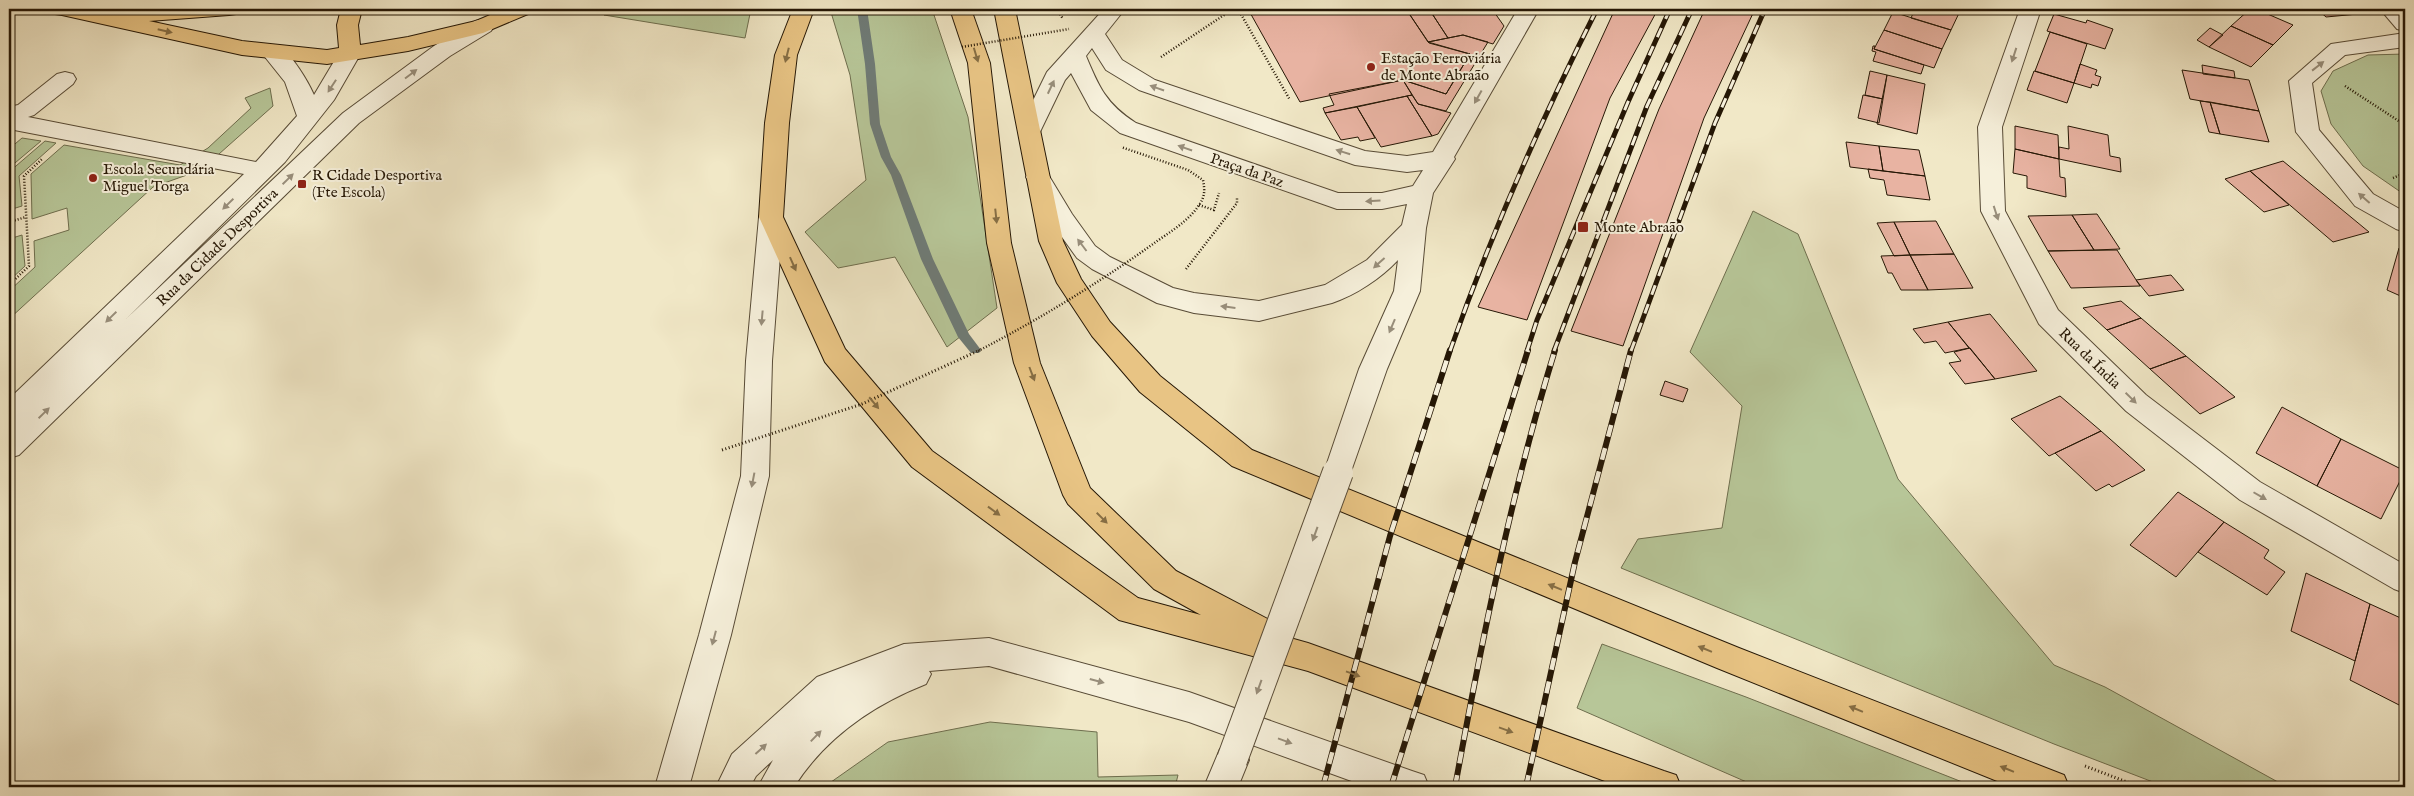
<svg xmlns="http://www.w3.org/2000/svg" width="2414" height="796" viewBox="0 0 2414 796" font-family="'IM FELL English',serif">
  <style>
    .green { fill: #b7c698; stroke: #6e6e4e }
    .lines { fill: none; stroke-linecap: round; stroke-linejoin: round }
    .stream { fill: #6f7b76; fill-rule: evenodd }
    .building { fill: #e8b3a2; stroke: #251705 }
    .minor-casing { stroke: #584b36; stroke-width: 2 }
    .major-casing { stroke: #251705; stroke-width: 2 }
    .path-far1 { stroke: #251705; stroke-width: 2.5; stroke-dasharray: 1 2; stroke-linecap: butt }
    .path { stroke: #251705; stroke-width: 3; stroke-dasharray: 1 2.5; stroke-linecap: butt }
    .minor { fill: #f6f0db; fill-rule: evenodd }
    .major { fill: #e8c484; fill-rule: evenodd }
    .rail-far1-casing { stroke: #251705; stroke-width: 5 }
    .rail-casing { stroke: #251705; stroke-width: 6 }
    .rail-far1 { stroke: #f6f0db; stroke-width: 3; stroke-dasharray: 10; stroke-linecap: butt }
    .rail { stroke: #f6f0db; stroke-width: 4.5; stroke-dasharray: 12; stroke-linecap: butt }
    .minor-bridge-casing { stroke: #584b36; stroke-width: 32; stroke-linecap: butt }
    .path-bridge-far1 { stroke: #251705; stroke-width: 2.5; stroke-dasharray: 1 2; stroke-linecap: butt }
    .path-bridge { stroke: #251705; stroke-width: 3; stroke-dasharray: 1 2.5; stroke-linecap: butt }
    .minor-bridge { stroke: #f6f0db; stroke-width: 30 }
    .oneway { fill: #866e44 }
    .oneway2 { fill: #988e7b }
    .poi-dot { fill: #8f2418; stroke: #f6f0db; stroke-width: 2 }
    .labels { text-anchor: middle; stroke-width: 4; stroke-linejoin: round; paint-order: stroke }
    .poi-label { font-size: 15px; fill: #251705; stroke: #f6f0db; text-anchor: start }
    .street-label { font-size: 15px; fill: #251705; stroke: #f6f0db }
  </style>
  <rect width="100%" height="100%" fill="#f1e8c7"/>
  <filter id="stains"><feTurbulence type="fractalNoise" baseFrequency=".004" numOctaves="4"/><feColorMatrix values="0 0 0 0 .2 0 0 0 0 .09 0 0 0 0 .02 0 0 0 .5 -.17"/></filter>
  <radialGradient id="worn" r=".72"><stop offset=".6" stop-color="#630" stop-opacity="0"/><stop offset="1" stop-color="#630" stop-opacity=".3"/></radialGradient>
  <path class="green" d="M618,9H751L745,38L604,15Z
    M830,9H932L968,117L997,308L947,347L895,257L838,268L805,232L866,180L850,75Z
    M2405,54V195L2363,166L2331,124L2321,91L2333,71L2368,55Z
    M270,88L273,106L201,170L153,187L9,319V291L35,267L34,241L69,230L67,208L32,219L31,174L64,145L180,165L208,148L251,108L245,98Z
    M22,138L41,141L9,168V149Z
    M45,141L56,143L19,176L22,206L9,210V172Z
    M1753,211L1798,234L1898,479L2054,665L2105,687L2287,787H2166L2054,744L1621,568L1638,539L1722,528L1742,406L1690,352Z
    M22,235L25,266L9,281V239Z
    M1602,644L1746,697L1975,787H1758L1577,708Z
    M990,722L1097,732L1098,777L1178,775L1175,787H824L888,742Z"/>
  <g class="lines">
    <path class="stream" d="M857,9H867L875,64L880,124L891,157L901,175L933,259L969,334L981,350L979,353H971L958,337L921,259L891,175L881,157L870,124L865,64Z"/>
  </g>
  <path class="building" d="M1248,9H1406L1429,43L1470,54L1446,94L1403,80L1300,102Z
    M1406,9H1429L1448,38L1428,42Z
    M1429,9H1492L1504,26L1493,44L1463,35L1448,38Z
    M1615,9H1658L1610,98L1527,320L1478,307Z
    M1705,9H1755L1704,118L1623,346L1571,331L1659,109Z
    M1915,9H1954L1960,11L1951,30L1911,18Z
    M2250,9H2256L2293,25L2273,45L2231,26Z
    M2317,9H2352L2358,14L2326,17Z
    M1893,12L1951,30L1942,49L1884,30Z
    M2054,14L2086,23L2087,20L2113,29L2105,49L2047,31Z
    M2231,26L2273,45L2251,67L2209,47Z
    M2210,28L2223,35L2209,47L2197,40Z
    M1884,30L1942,49L1934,68L1874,49Z
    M2050,32L2087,44L2074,83L2035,71Z
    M1463,35L1488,42L1446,111L1418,104L1403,80L1446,94L1470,54L1428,42Z
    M1873,46H1875L1874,49L1924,65L1921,74L1873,61L1876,52L1872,51Z
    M2080,64L2097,70L2095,75L2101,77L2098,86L2092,84L2091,88L2074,83Z
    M2202,65L2234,71L2235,78L2203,74Z
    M2182,70L2249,80L2259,111L2190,99Z
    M1870,71L1887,75L1883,99L1865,95Z
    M2034,71L2074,83L2067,103L2027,90Z
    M1887,75L1925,84L1917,134L1877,124Z
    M1403,80L1412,95L1325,113L1323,108L1334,105L1329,94Z
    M1412,95L1418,104L1451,113L1438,134L1432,136L1407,96Z
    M1863,95L1883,99L1879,123L1858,118Z
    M1407,96L1432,136L1381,147L1357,107Z
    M2200,101L2210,102L2220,134L2209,132Z
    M2210,102L2259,111L2269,142L2220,134Z
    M1357,107L1375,138L1360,141L1358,137L1341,140L1325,113Z
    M2015,126L2058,135L2059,159L2015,149Z
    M2068,126L2108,135L2110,156L2120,158L2121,172L2059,159V147L2069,149Z
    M1846,142L1879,146L1883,171L1850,167Z
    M1879,146L1919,150L1925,176L1883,171Z
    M2015,149L2059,159L2060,177L2065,178L2066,197L2027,188V176L2013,173Z
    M2283,161L2369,232L2333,242L2250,171Z
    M1868,169L1925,176L1930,200L1887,195L1884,180L1870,178Z
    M2250,171L2289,205L2264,212L2225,179Z
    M2097,214L2120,249L2094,250L2072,215Z
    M2072,215L2094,250L2048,251L2028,216Z
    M1936,221L1954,254L1910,255L1894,222Z
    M1894,222L1910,255L1894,256L1877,223Z
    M2399,248L2405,251V298L2387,290Z
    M2117,250L2140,286L2071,288L2048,251Z
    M1954,254L1973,288L1928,290L1910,255Z
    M1910,255L1928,290H1901L1892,273H1888L1881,256Z
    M2171,275L2184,290L2149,296L2136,280Z
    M2121,301L2141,318L2107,330L2083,308Z
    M1990,314L2037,371L1995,379L1948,322Z
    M2141,318L2155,330L2186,356L2150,369L2107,330Z
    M1948,322L1969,348L1945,353L1936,341L1924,343L1913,329Z
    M1970,348L1995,379L1965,384L1949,363L1961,361L1954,352Z
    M2186,356L2235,397L2200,414L2150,369Z
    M1665,381L1688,389L1683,402L1660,395Z
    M2060,396L2101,431L2049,456L2011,419Z
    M2282,407L2341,439L2317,486L2256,453Z
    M2101,431L2145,470L2112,487L2109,484L2096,491L2055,453Z
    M2341,439L2405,471L2381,519L2317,486Z
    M2178,492L2224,522L2176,577L2130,545Z
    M2224,522L2269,550L2264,558L2285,572L2267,595L2198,552Z
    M2306,573L2370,604L2355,661L2291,631Z
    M2370,604L2405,620V708L2350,680Z"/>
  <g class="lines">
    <g class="minor-casing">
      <path id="minor" d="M1104,9H1125L1105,34L1122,60L1155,80L1365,151L1407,156L1433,152L1518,9H1539L1454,157L1455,159L1433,193L1426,228L1420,291L1387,369L1348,480L1338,484L1328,480L1324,472L1359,369L1394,291L1398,260C1381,278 1356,295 1332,303L1259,321L1194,313L1157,303L1092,269L1077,258L1054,226L1026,177L1030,171L1038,169L1046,171L1072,214L1095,246L1110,257L1173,288L1194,293L1259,301L1325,285L1367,260L1402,225L1407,204L1382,209H1337L1120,133L1091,110L1071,73L1065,80L1038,136L1030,139L1022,136L1018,131L1047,72ZM1092,48L1106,70L1139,90L1355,165L1407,172L1423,170L1413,186L1382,193H1338L1136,123C1106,104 1099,87 1086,56Z
        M2020,9H2041L2002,127L2005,211L2058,310L2146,395L2260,482L2405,565V593L2394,589L2240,500L2126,411L2039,324L1981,211L1978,127Z
        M2380,9H2402L2405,12V31L2397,29Z
        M483,19L491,21L494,26L491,31L450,56L359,123L19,455L9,458V430L13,426L9,427V399L244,174L9,129V107L18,105L57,74L65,72L73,74L76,79L73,84L34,115L28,117L256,162L297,116L285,82L261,52L264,47C269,46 275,44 280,47C292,55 308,81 314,95L342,48L350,46L358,48L361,53L334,100L285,162L126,319L343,113L434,46L475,21Z
        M2405,33V47L2345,55L2312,83L2319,130L2373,194L2405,212V232L2396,229L2355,206L2300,137L2296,132L2289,81L2331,44Z
        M771,208L780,211L783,217L772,361L769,476L731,635L689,787H655L699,635L741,476L746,361L759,217L762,211Z
        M989,638L1189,692L1412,771L1424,775L1429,787H1368L1189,722L989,666L929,671L931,674L926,684C873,705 825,738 794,787H758L773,760L756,776L750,787H716L732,754L817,677L904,644Z
        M1232,744L1244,749L1249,760L1238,787H1204L1220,749Z"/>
    </g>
    <g class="major-casing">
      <path id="major" d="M51,9H239L236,14L229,15L149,21L242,41L327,50L339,48L337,25L341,9H362L358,25L360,45L408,37L476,21L504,9H532L528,14L483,33L408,51L327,64L242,55L62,15L55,14Z
        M793,9H814L797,55L789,123L783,217L845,349L932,451L1138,598L1201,615L1154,589L1068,504L1063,495L1014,363L987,243L968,63L950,9H971L990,63L1011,243L1040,363L1090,488L1176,571L1279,625L1283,636L1308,643L1664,771L1676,775L1681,787H1621L1308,671L1119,620L912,467L825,362L759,217L765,123L775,55Z
        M994,9H1015L1063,241L1081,279L1110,322L1160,376L1252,450L1739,648L2064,775L2069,787H2012L1717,668L1232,466L1140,392L1092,336L1057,283L1039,241Z"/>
    </g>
    <path class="path-far1" d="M1057,9L1063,19
      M1238,9L1290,100
      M1161,57L1233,9
      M2345,86L2405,125
      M2405,131L2401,137L2405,148
      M2393,178L2405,173
      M1199,205L1214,210L1219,193
      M9,222L26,217
      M1186,269L1237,203V197
      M9,285L29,266L24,176L43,158"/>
    <path class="path" d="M2085,766L2140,787"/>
    <use href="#minor" class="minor"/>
    <use href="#major" class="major"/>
    <g class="rail-far1-casing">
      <path id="rail-far1" d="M1450,351C1491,234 1541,120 1597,9
        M1527,351L1537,320L1628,102L1670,9
        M1554,351L1647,106L1692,9
        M1631,351L1715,123L1765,9"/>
    </g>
    <g class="rail-casing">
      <path id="rail" d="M1323,787L1390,536L1450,350
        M1391,787L1528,350
        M1455,787C1482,640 1511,493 1555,350
        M1526,787L1575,562L1631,350"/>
    </g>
    <use href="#rail-far1" class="rail-far1"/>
    <use href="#rail" class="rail"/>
    <g class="minor-bridge-casing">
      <path id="minor-bridge" d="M1232,760L1338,472"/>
    </g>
    <path class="path-bridge-far1" d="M962,47L1069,29
      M978,351C1038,320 1097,284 1153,244C1168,233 1188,222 1199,205C1205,197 1205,190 1203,180L1188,170L1121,147"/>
    <path class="path-bridge" d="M722,450L862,404L980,350"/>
    <use href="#minor-bridge" class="minor-bridge"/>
  </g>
  <defs><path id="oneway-solid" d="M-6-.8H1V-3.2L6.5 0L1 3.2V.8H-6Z" transform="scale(1.25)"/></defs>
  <g class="oneway">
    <use href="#oneway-solid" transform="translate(165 31) rotate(13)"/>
    <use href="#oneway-solid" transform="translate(787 55) rotate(104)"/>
    <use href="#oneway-solid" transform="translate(976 55) rotate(73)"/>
    <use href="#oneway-solid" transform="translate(996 216) rotate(84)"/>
    <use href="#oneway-solid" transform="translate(793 264) rotate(66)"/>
    <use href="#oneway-solid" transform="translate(1032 374) rotate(69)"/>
    <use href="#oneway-solid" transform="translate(874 403) rotate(50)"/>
    <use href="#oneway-solid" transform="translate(994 511) rotate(36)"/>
    <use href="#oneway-solid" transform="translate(1102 518) rotate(45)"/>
    <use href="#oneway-solid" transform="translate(1555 587) rotate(-158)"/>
    <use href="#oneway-solid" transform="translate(1705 649) rotate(-158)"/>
    <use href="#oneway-solid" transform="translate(1353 674) rotate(20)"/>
    <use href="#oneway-solid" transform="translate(1856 709) rotate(-158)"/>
    <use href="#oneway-solid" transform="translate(1506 730) rotate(20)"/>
    <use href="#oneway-solid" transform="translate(2007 769) rotate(-158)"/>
  </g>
  <g class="oneway2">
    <use href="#oneway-solid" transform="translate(2014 55) rotate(108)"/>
    <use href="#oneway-solid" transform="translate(2318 66) rotate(-38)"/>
    <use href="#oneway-solid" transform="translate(411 74) rotate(-37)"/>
    <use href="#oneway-solid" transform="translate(332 86) rotate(123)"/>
    <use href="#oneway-solid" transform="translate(1051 87) rotate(-65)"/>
    <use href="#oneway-solid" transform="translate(1157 88) rotate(-161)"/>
    <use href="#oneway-solid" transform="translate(1478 97) rotate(119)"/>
    <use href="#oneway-solid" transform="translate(1185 148) rotate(-161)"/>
    <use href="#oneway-solid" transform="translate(1343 152) rotate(-162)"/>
    <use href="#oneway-solid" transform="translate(288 179) rotate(-44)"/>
    <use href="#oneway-solid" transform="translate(2364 198) rotate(-139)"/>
    <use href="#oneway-solid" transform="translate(1373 201) rotate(176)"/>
    <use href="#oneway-solid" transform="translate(228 204) rotate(136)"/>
    <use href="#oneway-solid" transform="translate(1996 213) rotate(72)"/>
    <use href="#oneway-solid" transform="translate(1082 245) rotate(-127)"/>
    <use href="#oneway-solid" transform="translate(1379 263) rotate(138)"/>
    <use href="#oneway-solid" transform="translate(1228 307) rotate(-173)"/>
    <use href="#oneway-solid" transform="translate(111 317) rotate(136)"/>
    <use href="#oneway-solid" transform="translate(762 318) rotate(95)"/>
    <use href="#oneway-solid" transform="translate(1392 326) rotate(113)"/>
    <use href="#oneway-solid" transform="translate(2131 398) rotate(44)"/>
    <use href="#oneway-solid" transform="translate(44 413) rotate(-44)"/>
    <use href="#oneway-solid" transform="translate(753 480) rotate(101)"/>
    <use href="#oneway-solid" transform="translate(2260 496) rotate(30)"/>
    <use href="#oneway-solid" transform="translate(1315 534) rotate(110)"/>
    <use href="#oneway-solid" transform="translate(714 638) rotate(105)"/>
    <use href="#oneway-solid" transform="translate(1097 681) rotate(15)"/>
    <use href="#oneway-solid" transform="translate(1259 687) rotate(110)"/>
    <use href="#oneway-solid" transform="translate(816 736) rotate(-46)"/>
    <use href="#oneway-solid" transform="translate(1285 741) rotate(20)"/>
    <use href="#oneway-solid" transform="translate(761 749) rotate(-42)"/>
  </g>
  <g class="poi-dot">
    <circle cx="1371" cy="67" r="5"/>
    <circle cx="93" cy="178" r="5"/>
    <rect x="297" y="179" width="10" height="10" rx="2.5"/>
    <rect x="1577" y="221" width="12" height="12" rx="2.5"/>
  </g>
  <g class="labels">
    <g class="poi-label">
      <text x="1381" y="63">Estação Ferroviária<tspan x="1381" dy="17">de Monte Abraão</tspan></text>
      <text x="103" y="174">Escola Secundária<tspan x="103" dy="17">Miguel Torga</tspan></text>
      <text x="312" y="180">R Cidade Desportiva<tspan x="312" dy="17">(Fte Escola)</tspan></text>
      <text x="1594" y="232">Monte Abraão</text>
    </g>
    <g class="street-label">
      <text transform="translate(1247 170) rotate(19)" y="5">Praça da Paz</text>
      <text transform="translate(217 247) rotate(-44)" y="5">Rua da Cidade Desportiva</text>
      <text transform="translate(2090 358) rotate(44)" y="5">Rua da Índia</text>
    </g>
  </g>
  <rect width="2414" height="796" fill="none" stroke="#f1e8c7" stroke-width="30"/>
  <rect x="10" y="10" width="2394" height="776" fill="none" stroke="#251705" stroke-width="2.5"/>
  <rect x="15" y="15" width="2384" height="766" fill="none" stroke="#251705"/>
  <rect width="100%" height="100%" filter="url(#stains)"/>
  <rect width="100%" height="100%" fill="url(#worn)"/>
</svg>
